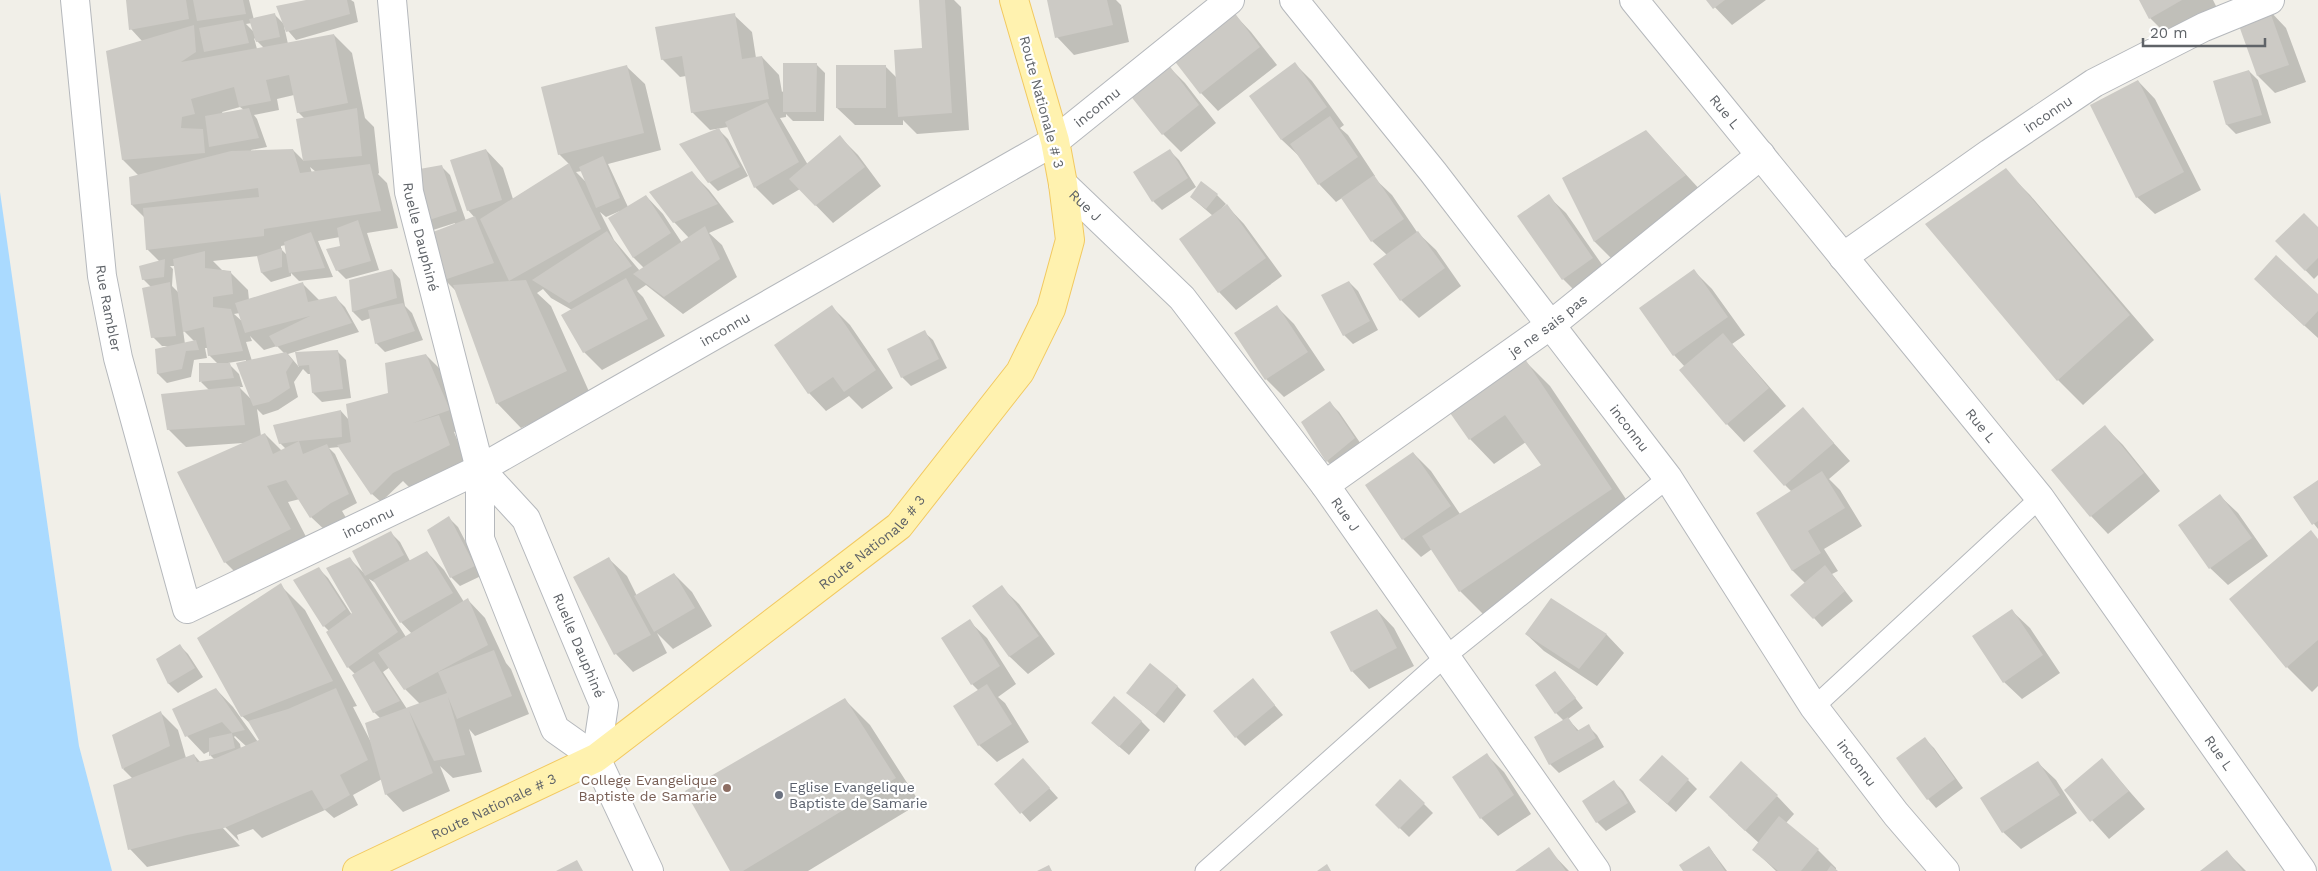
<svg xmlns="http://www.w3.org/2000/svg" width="2318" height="871" viewBox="0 0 2318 871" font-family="'Work Sans',sans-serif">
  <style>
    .water { fill: #aadaff }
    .shadow { fill: #0003; fill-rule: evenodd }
    .building { fill: #cccac5 }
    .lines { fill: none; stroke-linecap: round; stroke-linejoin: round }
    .service-casing { stroke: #b5b8bc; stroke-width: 21 }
    .minor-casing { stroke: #b5b8bc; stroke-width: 30 }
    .tertiary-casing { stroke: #b5b8bc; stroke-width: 30 }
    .primary-casing { stroke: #f2c960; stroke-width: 30 }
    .service { stroke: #fff; stroke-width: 19 }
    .minor { stroke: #fff; stroke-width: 28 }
    .tertiary { stroke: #fff; stroke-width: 28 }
    .primary { stroke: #fff2af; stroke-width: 28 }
    .education-dot { fill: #8d6e63; stroke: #fff; stroke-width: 2 }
    .worship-dot { fill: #6b7280; stroke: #fff; stroke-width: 2 }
    .labels { text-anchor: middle; stroke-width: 4.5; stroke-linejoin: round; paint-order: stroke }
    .street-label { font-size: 14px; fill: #5f6368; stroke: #fff }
    .education-label { font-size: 14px; fill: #785e54; stroke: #fff; text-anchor: end }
    .worship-label { font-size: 14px; fill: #5b616d; stroke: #fff; text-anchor: start }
  </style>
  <rect width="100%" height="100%" fill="#f1efe8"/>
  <path class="water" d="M0,192L79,746L112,871H0Z"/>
  <path class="shadow" d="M128,0H249L254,20L274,14L285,25L312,0H351L354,2L358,22L296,40L284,26L288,44L334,35L352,53L365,118L374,127L379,173L378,174L387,183L398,228L367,233L379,270L346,279L337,270L341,246L340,237L318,241L333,277L299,281L291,273V276L271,282L262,273L258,256L213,261L222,270L230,272L248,290L249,300L302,283L320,301L336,298L345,307L359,332L288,354L299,367L297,353L337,351L346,360L351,398L322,402L313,393L311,374H308L303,369L294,382L298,397L278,410L263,415L257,409L261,436L265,434L282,451L286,449L280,443L341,411L349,420L387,395L426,355L444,373L466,428L454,432L467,463L412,490L403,481L381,502L372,494L340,447L329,448L335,454L357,503L342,511L348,521L329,534L311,517L300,499L288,502L315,554L250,587L225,562L243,443L186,447L168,429L209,390L201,382L219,365L209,355L208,348H205L207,358L194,360L191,377L167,383L158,374L156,350L168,346H162L153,337L151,287L143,279L160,262L147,249L145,218L132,205L131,178L139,176L123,160L142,41L131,29ZM252,23L255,33L246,24ZM254,38L264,48L257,49ZM294,95L298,112L305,119L297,120L304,161L293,150L251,151V150L267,147L257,119L254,115L279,110L277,99ZM240,107L244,110L223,114L222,112ZM310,167L316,172L312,173ZM286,245L288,256L281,249V246ZM174,263L179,293L172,286L173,269L170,266H174ZM240,313L244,323L234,314ZM183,330L194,341L185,344ZM250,336L264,350L277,346L284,353L252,361L246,342L252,341ZM246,360V362L252,400L239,387H243L239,374L228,363Z
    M920,0H954L961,7L969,130L917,134L903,120V125H855L837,108L885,66L897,78L924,49Z
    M1048,0H1116L1121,5L1129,42L1074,55L1057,37Z
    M1708,0H1766L1732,25Z
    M2140,0H2213L2217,8L2167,35L2150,18Z
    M2269,10L2286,28L2306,82L2275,93L2258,76Z
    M1234,14L1251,32L1277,65L1218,111L1201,93L1175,60Z
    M734,15L752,32L756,58L762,57L779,75L782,92L816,64L825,73L824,121H793L786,114V117L780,118L808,165L840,137L858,155L881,186L833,223L800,189L773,205L755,187L728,127L710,130L692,112L686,76L680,77L662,59Z
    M1295,64L1312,81L1344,125L1340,128L1348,135L1375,176L1373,177L1392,195L1417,232L1436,250L1461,286L1419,318L1401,300L1387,255L1372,241L1342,198L1336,202L1319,184L1300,157L1282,140L1251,96Z
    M1168,66L1185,83L1216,123L1181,152L1163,134Z
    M627,67L645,84L661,150L608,164L628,207L646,196L663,214L682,243L689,238L674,222L692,173L709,190L734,222L709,233L722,245L737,277L683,314L646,285L637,291L643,297L665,336L602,370L584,352L563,316L572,310L551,298L543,289L537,293L551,306L591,396L521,428L497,403L456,291L445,280L455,223L433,230L424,221L441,166L450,175L466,221L475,218L468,210L486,150L503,168L513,199L569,164L559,154ZM582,171L587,183L576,172ZM620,211L610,219L634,258L644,268L640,271L614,240L600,212L606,217Z
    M2249,71L2258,80L2271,123L2236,134L2227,125L2215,82Z
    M2138,81L2155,99L2201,190L2155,214L2137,197Z
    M719,130L728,139L748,176L718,191L709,182Z
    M1646,131L1703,193L1612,259L1595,242L1563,178Z
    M1170,151L1179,160L1196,187L1162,210L1153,201Z
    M2005,170L2030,195L2154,340L2083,405L2058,380L1927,224Z
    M1217,195L1226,204L1221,209L1227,206L1244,224L1282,276L1236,310L1219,292L1213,216L1191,197Z
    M1548,196L1566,213L1610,276L1581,297L1563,279Z
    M2318,228V275L2314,279L2277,241Z
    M392,270L400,279L405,306L412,313L423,340L385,352L376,343L371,318L362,321L353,312L350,281Z
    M1694,271L1712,289L1745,335L1732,344L1786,406L1744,442L1727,424L1685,367L1674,355Z
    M2256,279L2318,295V338L2273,297Z
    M1349,282L1358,291L1378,330L1353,344L1344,335Z
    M832,307L850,325L893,388L862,409L849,396L826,411L809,393L776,345Z
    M1277,307L1294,324L1325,370L1284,397L1266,379L1236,334Z
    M924,332L933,340L947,368L911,386L902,377Z
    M1525,361L1550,386L1636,514L1485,616L1460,591L1432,549L1421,557L1403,539L1367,486L1413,453L1431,471L1460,514L1542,465L1526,442L1494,464L1470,439Z
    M1330,403L1339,412L1363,447L1336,470L1327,461L1303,422Z
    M1803,409L1850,461L1829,479L1840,490L1862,526L1824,549L1838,571L1832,574L1853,601L1822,627L1814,618L1805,583L1792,570V492L1785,485Z
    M2105,427L2123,445L2160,491L2108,534L2091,516Z
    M2318,481V529L2294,498Z
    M2220,496L2238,513L2268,556L2228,585L2210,568Z
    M449,518L458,527L483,575L460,586L451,577Z
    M391,533L400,542L410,561L427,552L444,570L464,602L468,600L485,618L506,663L511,669L529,714L475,736L469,729L482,772L453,778L440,766L450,791L403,812L386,794L382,779L353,795L358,805L334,818L325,810L262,838L253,829L237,835L239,841L221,823L219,824L240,846L147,867L130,849L133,779L123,769L161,713L178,730L186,758L194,755L201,763L215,760L211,756L210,751L204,754L187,736L216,689L233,707L258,742L261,741L253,726L242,716L280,585L305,610L357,706L353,707L373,746L380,718L374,712L355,674L348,667L329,631L324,626L319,569L328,578L352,615L354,613L350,559L365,574ZM369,579L376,583L401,622L412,634L406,637ZM390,667L405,689L420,704L407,709L383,672ZM235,736L247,747L241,749L240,744L234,737Z
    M2318,540V686L2312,692L2287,667Z
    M609,559L627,576L637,596L674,574L692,592L712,626L673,649L657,633L667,653L633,672L616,654Z
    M1001,587L1019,604L1055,654L1028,674L1010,657L974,607Z
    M1552,600L1607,635L1624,653L1597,686L1544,651L1526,634Z
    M1377,610L1394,628L1414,666L1369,689L1352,671Z
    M2012,611L2030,628L2060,673L2022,699L2004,682Z
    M969,621L987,638L1016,684L998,697L1005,703L1029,742L997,762L979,745V691L972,684L943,639Z
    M180,646L188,654L203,677L178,693L169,684L158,659Z
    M1555,672L1583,708L1568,719L1579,731L1588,726L1597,735L1604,747L1559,773L1550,764L1564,721L1556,713Z
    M1253,680L1283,715L1245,746L1236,737Z
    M1177,686L1186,695L1164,723L1128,693Z
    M845,700L870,725L920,803L808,871H732Z
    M1141,721L1150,730L1129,755L1102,732Z
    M1925,739L1934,748L1963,788L1936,808L1928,799Z
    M1487,755L1504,772L1531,814L1498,836L1481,818Z
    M2102,760L2145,809L2109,839L2065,790Z
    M2038,763L2056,780L2077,813L2021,849L2003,832Z
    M1032,769L1058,798L1030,822L996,784Z
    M1400,780L1433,813L1409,837L1376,805Z
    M1688,780L1697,789L1676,812L1650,789Z
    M1614,782L1623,791L1636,812L1606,831L1597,822L1584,801Z
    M1777,796L1794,814L1786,823L1818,850L1836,868V871H1776L1754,850L1759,843L1728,815Z
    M1709,847L1727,871H1685Z
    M1548,849L1569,871H1518Z
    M2227,852L2246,871H2202Z"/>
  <path class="building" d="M126,0H186L189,19L129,30Z
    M193,0H243L246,14L197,21Z
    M306,0H347L350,14L286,32L276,6Z
    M919,0H945L952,113L898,117L894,50L922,48Z
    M1047,0H1107L1113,25L1055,38Z
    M1706,0H1725L1713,9Z
    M2139,0H2182L2149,19Z
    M2269,9L2289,65L2257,76L2237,20Z
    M1234,12L1260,47L1200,94L1173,59Z
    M275,13L280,37L256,42L249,19Z
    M735,13L742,59L762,56L769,99L691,113L682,56L661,60L655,27Z
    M243,20L249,43L204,52L199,28Z
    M194,25L196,52L181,62L334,34L348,103L297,113L289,75L266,80L271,101L239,107L234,87L191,99L195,114L182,117L181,128L203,129L205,153L122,160L106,51Z
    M1295,62L1327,107L1281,140L1249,96Z
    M783,63H817L816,112H783Z
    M1168,64L1199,105L1162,135L1129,94Z
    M627,65L644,133L558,155L541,87Z
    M836,65H886V108H836Z
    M2249,70L2262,115L2226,125L2213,81Z
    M2138,80L2184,172L2136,198L2090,105Z
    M767,102L799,162L754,188L725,122Z
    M249,108L259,138L209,147L205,116Z
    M357,108L362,156L303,161L296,119Z
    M1330,116L1358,157L1318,185L1290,144Z
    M719,128L740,167L708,183L679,144Z
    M1646,130L1686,175L1594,242L1562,178Z
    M840,135L865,167L815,206L789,179Z
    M293,149L300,173L370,164L381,211L264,229V236L146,250L143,208L259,197L258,188L131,205L129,177L231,151Z
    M486,149L502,200L467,211L450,160Z
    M1170,149L1188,178L1152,202L1133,172Z
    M603,156L620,198L596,208L579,167Z
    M569,163L601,229L509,281L480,219Z
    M442,165L457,211L423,222L414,170Z
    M2006,168L2130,315L2057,381L1925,224Z
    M692,171L718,204L673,223L649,192Z
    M1374,175L1404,219L1371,242L1341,198Z
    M1201,181L1218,194L1206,209L1190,197Z
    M1549,194L1593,258L1562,280L1517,216Z
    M646,195L671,233L633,258L608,218Z
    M1227,204L1266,258L1218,293L1179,239Z
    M2304,213L2318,227V258L2305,271L2275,241Z
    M475,216L494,263L444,280L433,232Z
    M358,220L371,261L336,271L326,249L340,246L337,228Z
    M705,226L720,259L664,297L633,274Z
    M607,231L632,266L569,303L532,280Z
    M1418,231L1445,268L1400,301L1373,264Z
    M311,232L325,268L289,273L284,242Z
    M282,248V267L261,273L257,256Z
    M205,251V268L231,271L233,294L213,297V307L231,309L243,351L208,356L204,327L183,332L173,259Z
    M2276,255L2318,294V311L2304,326L2254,279Z
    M165,259L164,277L142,280L139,266Z
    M392,269L397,298L352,312L349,280Z
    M1694,269L1728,317L1673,356L1639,308Z
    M626,278L648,319L583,353L561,315Z
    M526,280L567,371L496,404L453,285Z
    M1349,281L1370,321L1343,336L1321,295Z
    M170,282L176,336L151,338L142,288Z
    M303,282L308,302L336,296L352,323L276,347L269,336L310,316L245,333L235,303Z
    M403,303L415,331L375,344L368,310Z
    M832,305L876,370L844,392L833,377L808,394L774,345Z
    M1277,305L1308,352L1265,380L1234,333Z
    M925,330L939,359L901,378L887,349Z
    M1723,333L1769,388L1726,425L1679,370Z
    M196,340L199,350L186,351L182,369L157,374L155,349Z
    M338,350L343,389L312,393L309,365L298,366L295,352Z
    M286,352L293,361L286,372L290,388L269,402L253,406L236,363Z
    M426,354L450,410L413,423L439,415L450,445L393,473L371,495L337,445L351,442L346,404L388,393L385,363Z
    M1525,359L1612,489L1459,592L1422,536L1541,465L1505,415L1469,440L1448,410Z
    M199,363H230L234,378L199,382Z
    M240,386L245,425L167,430L161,394Z
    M1330,401L1355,438L1326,462L1301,422Z
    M1803,407L1834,443L1784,486L1753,451Z
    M341,410L342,437L299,441L303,454L327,444L349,494L331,503L310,518L286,480L267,486L291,529L224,563L177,472L265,433L273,454L299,441L279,444L273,425Z
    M2105,425L2144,473L2090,517L2051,470Z
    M1413,452L1451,506L1402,540L1365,485Z
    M1822,471L1845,508L1808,531L1821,553L1792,571L1756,513Z
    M2318,480V521L2312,525L2293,497Z
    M2220,494L2252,538L2209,569L2178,525Z
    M449,516L475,566L450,578L427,530Z
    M2311,530L2318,539V640L2286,668L2229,599Z
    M391,531L404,555L365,576L352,551Z
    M427,551L453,593L400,623L373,580Z
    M350,557L398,632L347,668L326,632L352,613L326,568Z
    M609,557L651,635L614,655L573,577Z
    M1825,565L1845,591L1813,619L1790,595Z
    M319,567L346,609L323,627L293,580Z
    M674,573L695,608L654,632L634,596Z
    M281,583L333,681L241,717L197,638Z
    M1002,585L1039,636L1009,657L972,606Z
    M468,598L488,645L404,690L378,653Z
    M1551,598L1607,634L1579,669L1525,634Z
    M1377,609L1397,648L1351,672L1330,632Z
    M2012,609L2043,655L2003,683L1972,636Z
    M970,619L1000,666L971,685L941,638Z
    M180,644L195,668L168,684L156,659Z
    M494,650L512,696L457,719L448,697L465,755L434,761L409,711L433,773L385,795L365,723L447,693L438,672Z
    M374,661L400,701L373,713L352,675Z
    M1150,663L1178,686L1155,715L1126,693Z
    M1555,671L1576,698L1555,714L1535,685Z
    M1253,678L1275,705L1235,738L1213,711Z
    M987,684L1012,724L978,746L953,706Z
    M216,688L245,730L232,733L222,722L185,737L172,709Z
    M336,688L368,760L340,775L350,795L324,810L312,790L224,828L187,835L128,850L113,785L194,754L197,762L216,758L259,740L248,721L288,709Z
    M1114,696L1142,721L1119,747L1091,723Z
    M845,698L896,778L743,871H730L685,791Z
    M161,711L170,746L122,769L112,735Z
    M1568,717L1577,731L1589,724L1596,738L1549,765L1534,737Z
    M232,733L235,748L209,756V738Z
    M1925,737L1955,779L1927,800L1896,758Z
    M1487,753L1514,795L1480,819L1452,777Z
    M1662,755L1689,779L1667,804L1639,780Z
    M1023,758L1050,788L1020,814L994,784Z
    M2102,758L2129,791L2090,822L2064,790Z
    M1741,761L1778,795L1745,831L1709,797Z
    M2038,761L2060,795L2002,833L1980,798Z
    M1400,779L1425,803L1399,829L1375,805Z
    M1614,780L1628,803L1596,823L1582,801Z
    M1779,816L1819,849L1801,871H1778L1752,850Z
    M1709,846L1725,871H1683L1679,865Z
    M1549,847L1566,871H1515Z
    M2227,850L2243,871H2200Z
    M577,860L583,871H556Z
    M1327,864L1331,871H1317Z
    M1049,865L1052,871H1037Z
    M1831,865L1838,871H1827Z"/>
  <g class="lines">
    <g class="service-casing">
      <path id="service" d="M1814,707L2040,498
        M1205,871L1446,656L1668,478"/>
    </g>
    <g class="minor-casing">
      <g id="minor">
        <path id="s1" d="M75,0L102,276L118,358L187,609L480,469L1055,141L1230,0"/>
        <path id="s2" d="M1294,0L1433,172L1668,478L1814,707L1896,814L1945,871"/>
        <path id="s3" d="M1063,184L1182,298L1325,485L1596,871"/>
        <path id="s4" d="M1843,257L1990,153L2094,83L2204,27L2270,0"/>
        <path id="s5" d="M1325,485L1552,324L1761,155"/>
      </g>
    </g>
    <g class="tertiary-casing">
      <g id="tertiary">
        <path id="s6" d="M392,0L409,192L480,469V539L555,729L596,758L649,871"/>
        <path id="s7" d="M1634,0L2040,498L2302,871"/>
        <path id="s8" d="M480,469L526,519L604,705L596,758"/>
      </g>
    </g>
    <g class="primary-casing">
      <g id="primary">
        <path id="s9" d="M357,871L596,758L899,526L1020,372L1051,309L1070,240L1063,184L1055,141L1014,0"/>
      </g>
    </g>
    <use href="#service" class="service"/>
    <use href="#minor" class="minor"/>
    <use href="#tertiary" class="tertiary"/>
    <use href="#primary" class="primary"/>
  </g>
  <circle class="education-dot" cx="727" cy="788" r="5"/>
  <circle class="worship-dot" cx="779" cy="795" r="5"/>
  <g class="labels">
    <g class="street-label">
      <text transform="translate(1042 102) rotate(75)" y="5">Route Nationale # 3</text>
      <text dy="5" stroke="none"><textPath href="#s1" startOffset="1662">inconnu</textPath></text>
      <text dy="5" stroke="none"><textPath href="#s7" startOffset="144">Rue L</textPath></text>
      <text dy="5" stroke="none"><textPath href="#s4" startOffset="250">inconnu</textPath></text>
      <text dy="5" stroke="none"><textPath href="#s3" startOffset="31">Rue J</textPath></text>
      <text dy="5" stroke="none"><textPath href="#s6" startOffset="239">Ruelle Dauphiné</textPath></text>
      <text dy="5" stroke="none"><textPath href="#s1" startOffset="310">Rue Rambler</textPath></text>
      <text dy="5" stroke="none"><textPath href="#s5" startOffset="274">je ne sais pas</textPath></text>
      <text dy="5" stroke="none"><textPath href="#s1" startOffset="1228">inconnu</textPath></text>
      <text dy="5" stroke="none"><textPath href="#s7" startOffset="549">Rue L</textPath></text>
      <text dy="5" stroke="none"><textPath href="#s2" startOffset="544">inconnu</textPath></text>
      <text dy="5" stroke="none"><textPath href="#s3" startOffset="436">Rue J</textPath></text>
      <text dy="5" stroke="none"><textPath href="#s1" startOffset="822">inconnu</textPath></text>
      <text dy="5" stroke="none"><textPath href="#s9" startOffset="615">Route Nationale # 3</textPath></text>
      <text dy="5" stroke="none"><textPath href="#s8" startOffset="205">Ruelle Dauphiné</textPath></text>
      <text dy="5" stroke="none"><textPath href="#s7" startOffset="954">Rue L</textPath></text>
      <text dy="5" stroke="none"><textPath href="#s2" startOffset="949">inconnu</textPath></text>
      <text dy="5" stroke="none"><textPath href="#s9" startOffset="151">Route Nationale # 3</textPath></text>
    </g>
    <g class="education-label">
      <text x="717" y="785">College Evangelique<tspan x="717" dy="16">Baptiste de Samarie</tspan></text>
    </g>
    <g class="worship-label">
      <text x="789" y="792">Eglise Evangelique<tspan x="789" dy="16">Baptiste de Samarie</tspan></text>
    </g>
  </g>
  <path d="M2143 38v8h122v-8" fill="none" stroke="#5f6368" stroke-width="2.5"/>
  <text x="2150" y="38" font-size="15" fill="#5f6368" stroke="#ffffff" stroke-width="4" paint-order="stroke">20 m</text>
</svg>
